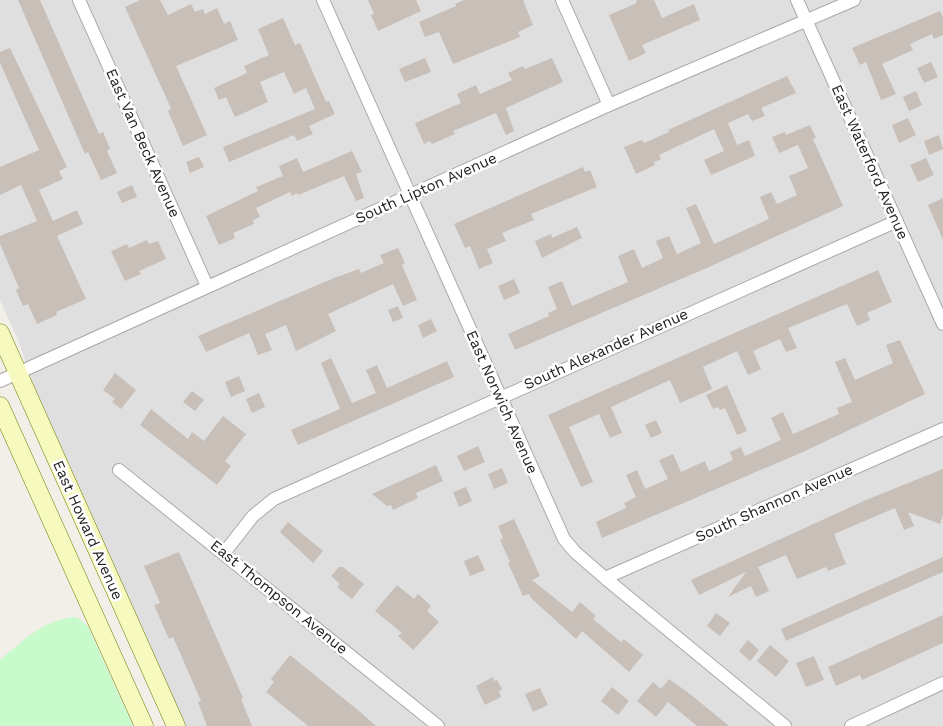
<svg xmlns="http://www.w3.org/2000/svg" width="943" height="726" viewBox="0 0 943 726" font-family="'Work Sans',sans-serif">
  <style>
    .residential { fill: #e0dfdf }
    .park { fill: #c8facc }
    .building { fill: #c7bfb8 }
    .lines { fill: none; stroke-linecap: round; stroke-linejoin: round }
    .street-casing { stroke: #a9a9a9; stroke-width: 14 }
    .secondary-casing { stroke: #707d05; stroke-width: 19 }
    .street { stroke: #fff; stroke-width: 12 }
    .secondary { stroke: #f7fabf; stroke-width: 18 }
    .labels { text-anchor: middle; stroke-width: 5; stroke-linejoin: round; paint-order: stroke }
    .street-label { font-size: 15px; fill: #222; stroke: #fff }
  </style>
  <rect width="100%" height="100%" fill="#f2efe9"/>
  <path class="residential" d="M0,0H943V726H185L40,402L18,340L0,300Z"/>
  <path class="park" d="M75,617L80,619L88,627L133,726H0V660C23,641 44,619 75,617Z"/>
  <path class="building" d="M18,0H40L99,134L103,132L110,149L107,151L117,173L101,180L88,152L85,154Z
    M140,0H160L168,15L191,4L195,12L203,9L205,14L217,8L224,24L230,21L238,40L176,66L207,135L183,146L168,111L171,109L169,104L125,7Z
    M368,0H416L421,11L378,31L371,15L374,14Z
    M464,0H523L533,25L518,32L520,37L453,64L439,32L425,37L419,22L456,6L455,4Z
    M636,0H654L662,18L694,4L700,20L642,45L646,53L629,61L609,15L637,3Z
    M940,11L943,17V35L934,39L932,34L910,44L913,50L882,64L896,94L881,100L866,62L860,65L852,48Z
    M283,18L295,45L300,43L326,102L329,101L335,114L309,126L313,134L297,141L294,135L229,162L223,147L315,109L306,88L294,94L284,72L260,82L268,102L235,117L226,97L219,100L214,88L247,73L244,66L269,55L258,29Z
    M10,48L67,167L59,171L63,179L39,190L53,221L77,210L83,224L57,236L86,299L56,312L57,315L37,324L28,304L23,306L16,290L19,288L0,244V236L37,221L21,185L0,195V167L39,150L0,63V52Z
    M425,58L431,72L405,82L399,69Z
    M552,58L563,82L506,108L514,131L506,135L496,113L453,131L455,134L432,144L430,141L424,144L415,123L461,103L457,94L476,85L480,94L512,80L508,73L523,66L525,69Z
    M931,62L938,77L924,83L917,68Z
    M787,76L796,93L761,108L765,116L752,121L748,114L728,123L737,145L749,140L755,156L711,175L704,160L724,151L714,129L659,155L661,159L654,162L655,165L636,174L624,147L642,140L644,143L669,132L668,130Z
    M916,91L922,105L909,111L903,97Z
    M908,118L916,135L899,143L892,125Z
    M810,125L816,138L813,139L843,206L709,267L515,350L508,334L549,316L548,313L557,309L548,287L562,281L572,306L628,282L618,256L634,249L642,268L663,258L656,241L669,236L677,254L701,243L686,208L696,204L714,244L769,219L760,197L771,192L777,204L797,195L789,176L808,168L798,145L779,153L772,137L785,132L786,135Z
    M939,135L943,149L929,155L924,141Z
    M352,151L362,172L356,174L364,198L356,201L344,176L298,195L297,193L292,196L290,192L256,208L260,217L253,220L254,224L233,233L235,238L219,245L206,216L258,191L256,187L283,176L279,166L297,158L303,172Z
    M199,157L204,167L190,173L186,162Z
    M926,158L934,175L918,182L910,165Z
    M583,167L585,172L590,170L597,187L531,214L534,220L502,233L506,241L487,249L493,263L479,269L470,246L465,248L454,224Z
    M132,185L137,197L122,203L117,192Z
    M943,198V240L928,205Z
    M577,227L582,238L542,258L535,241L551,234L552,238Z
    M147,240L149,244L158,241L166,259L139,271L141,274L125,281L111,251L127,244L129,248Z
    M398,248L405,263L402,265L417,300L403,306L393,284L328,314L336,331L296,351L286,325L265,334L272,350L258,355L249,333L206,352L198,336L334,278L359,269L361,273L384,263L380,255Z
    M878,270L892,302L867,313L870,320L857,326L847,304L788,328L797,348L786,352L780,339L753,351L761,369L748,375L737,351L703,367L712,389L680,403L670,380L611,407L622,433L610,438L599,414L569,427L593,482L581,487L548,415Z
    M514,279L520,293L504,300L498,286Z
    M398,306L403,318L393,322L388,310Z
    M431,319L437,331L423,338L418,325Z
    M900,340L925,394L805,451L602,538L596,522L626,508L624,503L636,497L626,475L637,470L645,489L668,479L659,460L673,454L681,472L705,461L709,471L733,460L730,452L741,447L745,456L781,440L771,418L783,412L793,434L839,414L837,408L852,402L835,362L845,358L855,380L893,363L886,345Z
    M331,358L352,403L376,393L366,370L377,365L387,388L447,361L454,377L298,445L291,430L340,409L321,363Z
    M115,373L136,390L121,409L112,402L115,399L103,390Z
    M239,376L245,391L231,397L225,382Z
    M727,385L747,431L737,435L725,408L720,410L718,407L713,409L706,395Z
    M192,391L204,400L195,411L183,402Z
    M259,393L265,407L252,413L246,399Z
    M151,409L188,439L192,432L204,441L223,416L246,434L225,461L231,466L217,485L140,425Z
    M656,420L662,433L651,438L645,425Z
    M478,446L485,462L464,471L457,456Z
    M436,465L443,481L416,493L418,498L393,510L391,505L387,506L372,494Z
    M502,468L508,483L494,489L488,474Z
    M943,469V515L940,524L908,512L914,526L904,530L895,508L834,534L846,564L828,571L826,567L797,579L786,555L758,567L769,591L756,597L751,586L728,597L746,572L699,595L691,580L866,500Z
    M466,487L472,501L459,507L453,492Z
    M514,519L540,576L532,580L572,612L580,602L596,616L593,619L621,642L624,639L643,655L629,672L582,631L576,639L531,598L529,594L523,596L508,563L510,562L500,540L503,538L498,526Z
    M288,522L323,551L313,563L280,532Z
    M179,552L243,698L241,699L252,726H207L198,702L201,701L173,637L169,639L154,605L160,603L144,566Z
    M478,555L485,570L470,576L464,561Z
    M943,557V572L786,641L781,629Z
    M339,567H343L364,584L352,599L337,587L340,584L331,576Z
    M397,585L414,599L418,594L431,606L427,611L439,622L413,650L398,636L402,633L375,611Z
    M716,613L730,623L720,636L707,626Z
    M943,615V643L862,680L860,675L836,686L828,667Z
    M748,640L759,650L750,661L739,651Z
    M770,645L789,661L776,677L757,661Z
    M290,655L359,711L376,726H308L266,692L274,682L271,679Z
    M814,656L824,680L806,687L796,663Z
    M493,677L494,681L497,680L502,689L499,691L501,697L485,705L476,686Z
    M669,679L690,694L729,726H697L668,702L656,717L637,701L653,682L661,689Z
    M612,687L629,701L618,715L601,701Z
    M540,688L548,705L533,712L525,694Z"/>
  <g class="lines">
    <g class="street-casing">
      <path id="street" d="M79,0L207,286
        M323,0L564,539L575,552L605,578L785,726
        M562,0L609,105
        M797,0L943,324
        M0,381L609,105L854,0
        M119,470L438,726
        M224,553L253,516L274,499L897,221
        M605,578L943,429
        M851,726L943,683"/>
    </g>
    <g class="secondary-casing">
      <path id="secondary" d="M0,333L176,726
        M0,406L144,726"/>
    </g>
    <use href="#street" class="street"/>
    <use href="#secondary" class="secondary"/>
  </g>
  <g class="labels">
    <g class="street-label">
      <text transform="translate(143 143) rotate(66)" y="5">East Van Beck Avenue</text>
      <text transform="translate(870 162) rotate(66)" y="5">East Waterford Avenue</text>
      <text transform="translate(426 188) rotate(-24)" y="5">South Lipton Avenue</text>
      <text transform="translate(606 349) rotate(-24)" y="5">South Alexander Avenue</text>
      <text transform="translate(502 402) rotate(66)" y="5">East Norwich Avenue</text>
      <text transform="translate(774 503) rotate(-24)" y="5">South Shannon Avenue</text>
      <text transform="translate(88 530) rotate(66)" y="5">East Howard Avenue</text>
      <text transform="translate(279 597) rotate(39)" y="5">East Thompson Avenue</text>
    </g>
  </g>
</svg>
